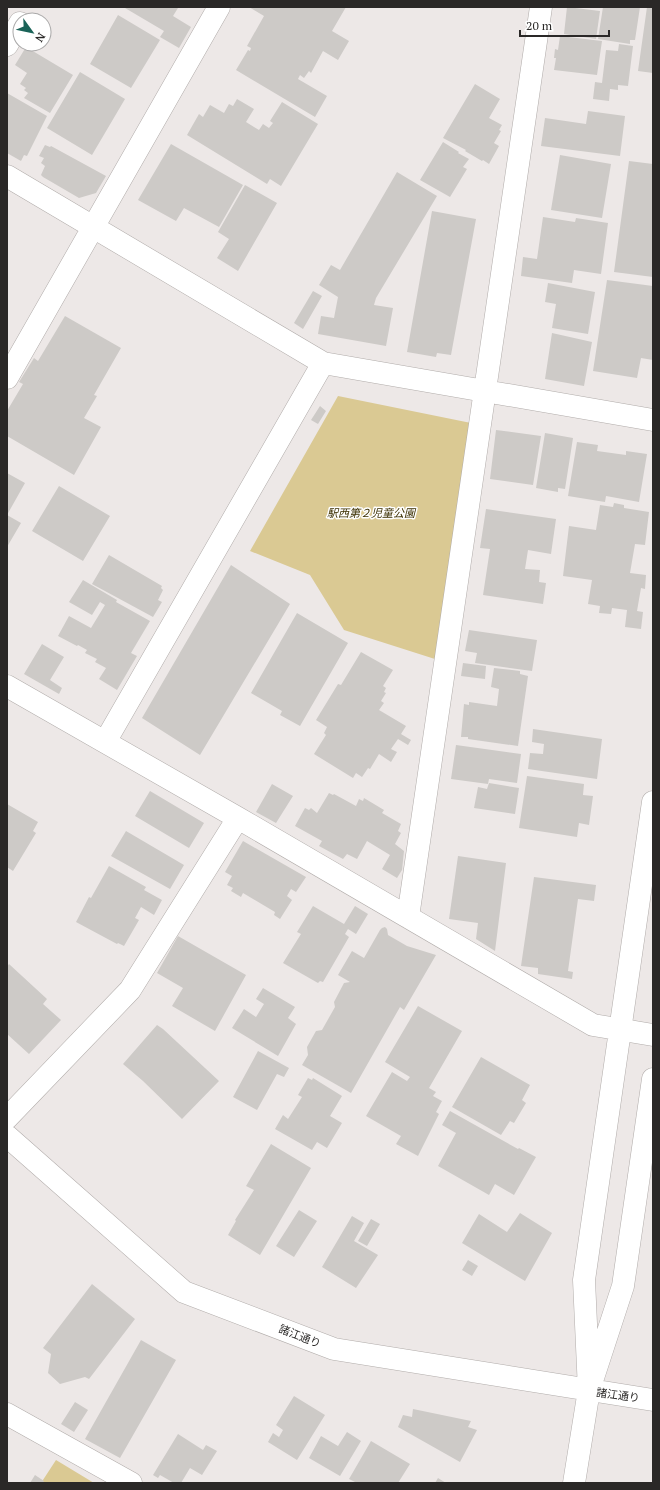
<svg xmlns="http://www.w3.org/2000/svg" width="660" height="1490" viewBox="0 0 660 1490" font-family="'PT Serif','Noto Sans JP',serif">
  <style>
    .green { fill: #dac993 }
    .building { fill: #cdcac7 }
    .lines { fill: none; stroke-linecap: round; stroke-linejoin: round }
    .minor-casing { stroke: #b1acaa; stroke-width: 23 }
    .minor { stroke: #fff; stroke-width: 22 }
    .labels { text-anchor: middle; stroke-width: 3; stroke-linejoin: round; paint-order: stroke }
    .park-label { font-size: 11px; font-style: italic; fill: #3b2f01; stroke: #fff }
    .street-label { font-size: 11px; fill: #2a2827; stroke: #fff }
  </style>
  <rect width="100%" height="100%" fill="#ede8e7"/>
  <path class="green" d="M338,396L471,423L438,660L344,630L310,575L250,551Z
    M56,1460L94,1483H41Z"/>
  <path class="building" d="M125,7H176L178,8L173,16L191,27L179,48L160,37L164,31L125,8Z
    M249,7H346L332,31L349,41L338,60L323,51L311,73L309,71L304,78L300,75L298,79L327,96L315,117L236,70L248,50L250,51L251,48L247,46L264,16Z
    M567,7L600,11L596,39L564,34Z
    M603,7H640L635,40H630V44L598,39Z
    M647,7H653V73L638,71Z
    M118,15L160,40L131,88L90,64Z
    M560,36L602,41L597,75L554,70L556,58H554L555,49L558,50Z
    M619,44L633,46L628,86L618,85V90L610,89L609,101L593,99L595,82L602,83L606,50L618,51Z
    M26,47L73,75L50,113L24,98L28,93L24,90L26,88L20,84L27,73L15,65Z
    M80,72L125,99L92,155L47,128Z
    M475,84L500,99L489,118L502,125L499,130L501,131L494,143L499,146L489,164L483,160L482,161L465,151L466,150L443,138Z
    M7,93L47,116L27,156L24,155L21,161L7,153Z
    M237,99L254,109L246,122L259,130L263,124L269,128L273,123L270,121L282,102L318,124L281,186L270,179L267,184L187,135L199,114L203,117L210,105L224,113L229,104L233,106Z
    M588,111L625,116L620,156L541,146L545,118L586,124Z
    M443,142L459,152L458,153L469,159L463,167L467,169L450,197L420,180Z
    M171,144L243,185L219,227L184,208L176,221L138,200Z
    M45,145L50,147L51,146L106,176L96,193L79,198L43,177L41,175L45,166L41,163L44,158L39,156Z
    M560,155L611,164L602,218L551,210Z
    M629,161L653,164V277L614,272Z
    M397,172L437,196L376,298L374,305L393,308L386,346L318,334L321,316L334,318L338,297L319,285L331,265L340,270Z
    M245,185L277,203L238,271L217,258L229,239L218,232Z
    M432,211L476,219L451,355L437,353L436,357L407,352Z
    M543,217L575,222L576,218L608,223L601,274L574,270L572,283L521,276L523,257L537,259Z
    M607,280L653,286V360L641,358L637,378L593,371Z
    M548,283L595,292L588,334L552,328L556,304L545,302Z
    M313,291L322,296L303,329L294,323Z
    M65,316L121,348L94,395L97,396L84,418L101,427L74,475L7,436V411L23,384L19,382L34,358L38,361Z
    M552,333L592,342L584,386L545,379Z
    M320,406L326,411L318,424L311,420Z
    M496,430L541,436L533,485L490,479Z
    M545,433L573,438L565,489L558,488V492L536,488Z
    M577,442L598,445L597,451L626,455V451L647,454L639,502L606,496L605,502L568,496Z
    M7,473L25,483L7,515L21,523L7,547Z
    M59,486L110,516L83,561L32,531Z
    M614,503L624,505V508L649,512L645,545L635,544L630,573L646,575L645,589L641,588L637,611L643,612L641,629L625,627L627,610L612,608L611,614L599,613L600,606L588,604L592,580L563,576L569,526L596,530L600,505L613,507Z
    M486,509L556,519L551,554L528,550L525,569L540,570L539,582L546,583L543,604L483,595L490,549L480,548Z
    M109,555L162,586L161,588L163,590L158,600L162,602L153,617L92,584Z
    M231,565L290,604L200,755L142,718Z
    M83,580L117,600L116,602L150,621L131,653L137,656L117,690L99,679L106,668L95,662L97,659L85,653L87,650L78,645L77,646L58,636L69,616L91,628L105,605L100,602L92,615L69,602Z
    M297,613L348,643L300,726L280,715L282,711L251,693Z
    M469,630L537,640L532,671L475,663L477,653L465,651Z
    M42,644L64,657L50,680L62,688L59,694L24,674Z
    M361,652L393,670L383,686L386,688L384,692L386,693L381,701L384,703L379,710L406,726L401,734L411,740L408,745L398,739L391,749L397,752L391,762L379,754L370,769L368,768L362,777L356,773L353,778L314,754L326,735L324,733L327,727L316,720L338,684L341,685Z
    M463,663L486,666L485,679L461,676Z
    M494,668L520,671V674L528,676L518,746L468,739V737H461L464,704L469,705V702L497,706L499,689L491,687Z
    M533,729L602,739L597,779L528,769L530,753L543,754L544,744L532,742Z
    M456,745L521,754L517,783L489,779L488,784L451,779Z
    M527,776L584,784L583,795L593,796L589,825L579,823L577,837L519,828Z
    M489,783L519,788L515,814L474,808L478,787L487,789Z
    M272,784L293,796L276,823L256,812Z
    M150,791L204,823L189,848L135,816Z
    M329,793L333,795L334,794L356,806L359,799L363,801L364,798L384,810L382,813L401,824L398,831L401,833L395,844L404,851L402,870L397,878L382,869L390,855L367,841L357,859L347,854L343,859L319,846L322,841L295,826L305,808L309,810L311,808L317,813Z
    M7,804L38,822L33,831L36,833L13,871L7,867Z
    M126,831L184,865L170,889L111,856Z
    M243,841L306,877L296,892L291,889L287,896L292,900L280,919L274,915L275,912L243,893L241,897L231,891L233,888L227,885L232,876L225,872Z
    M458,856L506,863L495,951L476,939L478,923L449,919Z
    M109,866L146,887L144,890L162,900L154,915L141,907L135,918L139,920L124,946L118,943L117,944L76,922L89,897L91,898Z
    M534,877L596,885L594,901L578,899L568,971L573,972L572,979L538,974V968L521,966Z
    M313,906L344,924L355,906L368,914L356,934L348,929L345,934L349,937L323,982L320,981L318,983L283,963L301,934L297,932Z
    M385,927L387,929L388,935L407,946L436,955L404,1010L400,1007L351,1093L302,1065L308,1055L307,1047L316,1031L322,1030L335,1007L334,1002L344,983L350,982L338,975L352,951L364,958L380,930L382,928Z
    M178,936L246,975L215,1031L172,1006L183,988L157,973Z
    M9,964L47,999L43,1004L61,1020L29,1054L7,1034V967Z
    M263,988L295,1007L288,1018L296,1024L278,1056L232,1028L244,1009L256,1017L264,1004L256,999Z
    M418,1006L462,1031L429,1088L436,1092L433,1096L442,1101L436,1112L439,1114L418,1156L396,1144L401,1136L366,1116L392,1072L407,1081L410,1077L385,1062Z
    M157,1025L163,1029L219,1081L182,1119L143,1081L123,1064Z
    M258,1051L289,1068L284,1077L277,1074L257,1110L233,1097Z
    M481,1057L530,1085L522,1100L526,1103L514,1123L510,1121L501,1135L452,1107Z
    M308,1078L312,1080L313,1078L342,1096L330,1116L342,1123L327,1148L317,1142L312,1150L275,1129L283,1115L288,1119L302,1097L298,1095Z
    M450,1111L518,1149L519,1148L536,1157L514,1195L495,1184L489,1195L438,1166L456,1133L442,1125Z
    M271,1144L311,1168L260,1255L228,1235L236,1221L235,1220L254,1190L246,1186Z
    M299,1210L317,1221L294,1257L276,1246Z
    M520,1213L552,1233L525,1281L462,1243L479,1214L507,1232Z
    M352,1216L364,1223L354,1241L378,1255L356,1288L322,1267Z
    M371,1219L380,1224L367,1246L358,1241Z
    M468,1260L478,1266L472,1276L462,1270Z
    M92,1284L135,1319L89,1379L85,1377L60,1384L48,1373L51,1354L43,1348Z
    M141,1340L176,1360L120,1458L85,1439Z
    M294,1396L325,1415L297,1460L268,1442L273,1433L279,1437L283,1430L276,1425Z
    M75,1402L88,1410L74,1432L61,1424Z
    M413,1409L471,1421L468,1427L477,1430L460,1462L398,1427L403,1415L412,1417Z
    M347,1432L361,1441L340,1476L309,1458L321,1436L338,1446Z
    M178,1434L203,1450L206,1445L217,1451L202,1475L190,1468L181,1483H174L160,1475L158,1478L153,1475Z
    M371,1441L410,1464L398,1483H357L349,1479Z
    M35,1475L44,1481L43,1483H30Z
    M438,1478L446,1483H435Z"/>
  <g class="lines">
    <g class="minor-casing">
      <path id="minor" d="M7,45L20,23
        M7,176L323,363L653,420
        M7,378L219,7
        M7,686L238,818L593,1025L653,1035
        M105,742L323,363
        M408,917L541,7
        M7,1118L130,990L238,818
        M7,1136L184,1292L334,1349L653,1400
        M589,1390L584,1280L653,802
        M7,1414L131,1483
        M574,1483L589,1390L623,1286L653,1079"/>
    </g>
    <use href="#minor" class="minor"/>
  </g>
  <g class="labels">
    <g class="park-label">
      <text x="371" y="517">駅西第２児童公園</text>
    </g>
    <g class="street-label">
      <text transform="translate(300 1336) rotate(21)" y="4">諸江通り</text>
      <text transform="translate(618 1395) rotate(8)" y="4">諸江通り</text>
    </g>
  </g>
  <rect width="660" height="1490" fill="none" stroke="#2a2827" stroke-width="16"/>
  <g transform="translate(32 32) rotate(123)"><circle r="19" fill="#ffffff" stroke="#aaa9a9"/>
  <path d="M0-3L7 15L0 10L-7 15Z" fill="#1a6358"/>
  <text y="-6" font-size="11" font-weight="bold" text-anchor="middle" fill="#2a2827">N</text>
  </g>
  <path d="M520 30v6h89v-6" fill="none" stroke="#2a2827" stroke-width="2"/>
  <text x="526" y="30" font-size="12" fill="#2a2827" stroke="#ffffff" stroke-width="3" paint-order="stroke">20 m</text>
</svg>
